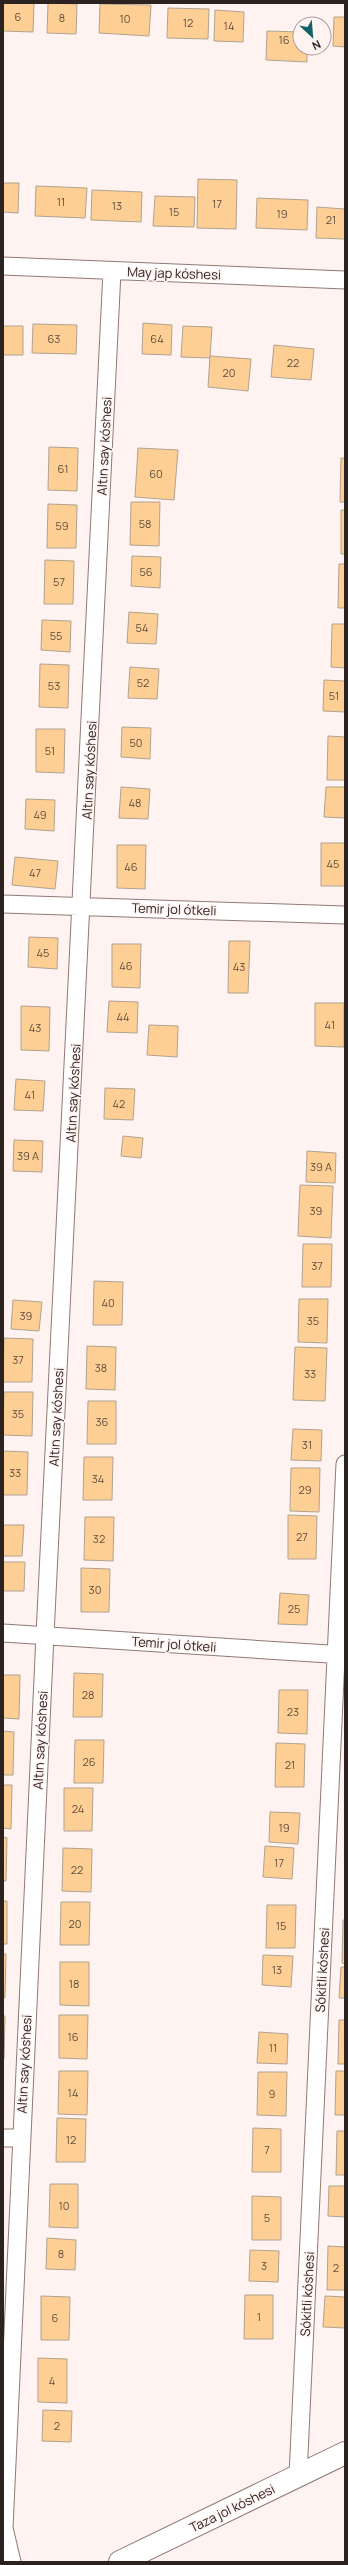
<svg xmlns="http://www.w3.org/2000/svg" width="348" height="2565" viewBox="0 0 348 2565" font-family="Manrope,sans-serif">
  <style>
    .building { fill: #fecf95; stroke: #b1a290 }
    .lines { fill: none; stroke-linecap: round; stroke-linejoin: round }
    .minor-casing { stroke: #907972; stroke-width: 19 }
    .secondary-casing { stroke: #907972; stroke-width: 24 }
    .minor { stroke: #fff; stroke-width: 17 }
    .secondary { stroke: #fff; stroke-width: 22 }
    .labels { text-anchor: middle; stroke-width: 3; stroke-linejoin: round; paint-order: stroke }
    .number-label { font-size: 11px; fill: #604d3c }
    .street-label { font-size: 13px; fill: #2c221f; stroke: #fef3f0 }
  </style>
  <rect width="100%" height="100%" fill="#fef3f0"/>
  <path class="building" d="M3,3H34L33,32L3,31Z
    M48,3L77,4L76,34L47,33Z
    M100,4L151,5L149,36L99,33Z
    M168,8L209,9L208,39L167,38Z
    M215,10L244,12L243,42L214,41Z
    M334,17H345V47L333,46Z
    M267,31L300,32V48H307V62L266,60Z
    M198,179L237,180L236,229L197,228Z
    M3,183H19L18,213L3,212Z
    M36,186L87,188L85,218L35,216Z
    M92,190L142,192L141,222L91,220Z
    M155,196L195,197L194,227L153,226Z
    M257,198L308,200L307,230L256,228Z
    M317,207L345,209V239L316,238Z
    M143,323L172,325L171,355L142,354Z
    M33,324L77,325L76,354L32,353Z
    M3,326H23V355H3Z
    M183,326L212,327L210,358L181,357Z
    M274,345L314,349L311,380L271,377Z
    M210,356L251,359L248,391L208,387Z
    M49,447L78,448L77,491L48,490Z
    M138,448L178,450L174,500L135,497Z
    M341,458H345V502H340Z
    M131,502H160L159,546L130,545Z
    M48,504L77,505L76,548H47Z
    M341,510H345V554H341Z
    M132,556L161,557L160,588L131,586Z
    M45,560L74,561L73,604H44Z
    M339,564H345V608H338Z
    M129,612L158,614L156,644L127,643Z
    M42,620L71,621L70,652L41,650Z
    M332,624H345V668L331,667Z
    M40,664L69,665L68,708L39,707Z
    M130,667L159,669L157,699L128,698Z
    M324,680L345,681V712L323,711Z
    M122,727L151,728L150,759L121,757Z
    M36,729H65L64,773L36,772Z
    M328,736L345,737V780H327Z
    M121,787L150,789L148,819L119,818Z
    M326,787H345V818L324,817Z
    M26,799L55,800L54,831L25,829Z
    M321,843H345V886H321Z
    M117,845H146L145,889L117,888Z
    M15,857L58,861L55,889L12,885Z
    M29,937L58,938L57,969L28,967Z
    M229,941H250L248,993H228Z
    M112,944H141L140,988L112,987Z
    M109,1001L138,1002L137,1033L107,1032Z
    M315,1003H344V1047L315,1046Z
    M21,1006L50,1007L49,1051L21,1050Z
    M149,1025L178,1026L177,1057L147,1055Z
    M16,1079L45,1081L43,1111L14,1110Z
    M105,1088L135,1089L133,1120L104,1119Z
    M123,1136L143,1138L141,1158L121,1156Z
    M14,1140L43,1141L42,1172L13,1171Z
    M307,1151L336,1153L335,1183L306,1182Z
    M300,1185L333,1186L331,1238L298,1236Z
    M303,1244H332L331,1287H302Z
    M94,1281L123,1282L122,1325H93Z
    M299,1299H328L327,1343L298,1342Z
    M13,1300L42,1302L39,1331L11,1329Z
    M4,1338L33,1339L32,1382H3Z
    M87,1346L116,1347L115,1390L86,1389Z
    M295,1347L327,1348L325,1401L293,1400Z
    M4,1392H33L32,1436L3,1435Z
    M88,1401H116V1444H87Z
    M293,1429L322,1430L321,1461L291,1460Z
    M3,1451L28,1452L27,1495H3Z
    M84,1457H113L112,1500H83Z
    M291,1468H320L319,1512L290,1511Z
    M288,1515L317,1516L316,1559H288Z
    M85,1517H114L113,1561L84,1560Z
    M3,1525H24L22,1556H3Z
    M3,1562H25L24,1591H3Z
    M81,1568L110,1569L109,1612H81Z
    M280,1593L309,1595L307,1625L278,1624Z
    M74,1673L103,1674L102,1717H73Z
    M3,1675H20L19,1719L3,1718Z
    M279,1690H308L307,1734L278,1733Z
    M3,1731L14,1732L13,1775H3Z
    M75,1740H104L103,1783H74Z
    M276,1743L305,1744L304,1787H275Z
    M3,1785H12L11,1829L3,1828Z
    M64,1788H93L92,1831H64Z
    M270,1812L300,1813L298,1844L269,1842Z
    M3,1837L7,1838L6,1881H3Z
    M265,1846L294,1848L292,1879L263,1877Z
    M63,1848L92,1849L91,1892L62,1891Z
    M3,1901H7V1944H3Z
    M61,1902H90L89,1945H60Z
    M267,1905H296L295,1948H266Z
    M343,1920H345V1964L342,1963Z
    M3,1954H6L5,1998H3Z
    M263,1955L293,1956L291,1987L262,1985Z
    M60,1962H89V2006L60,2005Z
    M341,1967H345V1998H339Z
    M59,2015H88L87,2059L59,2058Z
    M3,2016H5L4,2059H3Z
    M339,2020H345V2064H338Z
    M259,2032L288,2034L287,2064L257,2063Z
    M59,2071H88L87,2115L58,2114Z
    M336,2071H345V2115H335Z
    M258,2072H287L286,2116L257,2115Z
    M57,2118L86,2119L85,2162H56Z
    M253,2128L281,2129V2172H252Z
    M337,2131H345V2175H336Z
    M50,2184H78V2228L49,2227Z
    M329,2186H345V2217L328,2216Z
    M252,2196L281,2197V2240H252Z
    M47,2238L76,2240L75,2270L46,2269Z
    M328,2246L345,2247V2290H327Z
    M250,2250L279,2251L278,2282L249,2281Z
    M245,2295H273V2339H244Z
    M41,2296L70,2297L69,2340H41Z
    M325,2296L345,2297V2328L323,2327Z
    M38,2358L67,2359V2403L38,2402Z
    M43,2410L72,2411L71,2442L42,2441Z"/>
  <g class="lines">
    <g class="minor-casing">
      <path id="minor" d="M3,266L345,280
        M3,904L345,915
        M3,1633L345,1655
        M3,2138H20
        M298,2476L345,1464
        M12,2562L4,2528L45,1635L112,271"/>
    </g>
    <g class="secondary-casing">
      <path id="secondary" d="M120,2562L345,2453"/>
    </g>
    <use href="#minor" class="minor"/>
    <use href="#secondary" class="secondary"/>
  </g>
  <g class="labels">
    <g class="number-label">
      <text x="18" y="21">6</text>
      <text x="62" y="22">8</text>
      <text x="125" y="23">10</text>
      <text x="188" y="27">12</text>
      <text x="229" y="30">14</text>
      <text x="284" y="44">16</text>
      <text x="61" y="206">11</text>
      <text x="217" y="208">17</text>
      <text x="117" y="210">13</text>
      <text x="174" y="216">15</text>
      <text x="282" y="218">19</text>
      <text x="331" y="224">21</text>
      <text x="54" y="343">63</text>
      <text x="157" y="343">64</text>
      <text x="293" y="367">22</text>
      <text x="229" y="377">20</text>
      <text x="63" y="473">61</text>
      <text x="156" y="478">60</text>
      <text x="145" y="528">58</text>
      <text x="62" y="530">59</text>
      <text x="146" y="576">56</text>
      <text x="59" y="586">57</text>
      <text x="142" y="632">54</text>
      <text x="56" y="640">55</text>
      <text x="143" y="687">52</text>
      <text x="54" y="690">53</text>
      <text x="334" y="700">51</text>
      <text x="136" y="747">50</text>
      <text x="50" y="755">51</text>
      <text x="135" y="807">48</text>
      <text x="40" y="819">49</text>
      <text x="333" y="868">45</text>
      <text x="131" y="871">46</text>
      <text x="35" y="877">47</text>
      <text x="43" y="957">45</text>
      <text x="126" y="970">46</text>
      <text x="239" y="971">43</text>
      <text x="123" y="1021">44</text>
      <text x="330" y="1029">41</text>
      <text x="35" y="1032">43</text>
      <text x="30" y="1099">41</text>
      <text x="119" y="1108">42</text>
      <text x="28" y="1160">39 А</text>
      <text x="321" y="1171">39 А</text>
      <text x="316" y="1215">39</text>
      <text x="317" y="1270">37</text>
      <text x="108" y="1307">40</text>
      <text x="26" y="1320">39</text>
      <text x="313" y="1325">35</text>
      <text x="18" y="1364">37</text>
      <text x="101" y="1372">38</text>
      <text x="310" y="1378">33</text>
      <text x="18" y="1418">35</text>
      <text x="102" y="1426">36</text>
      <text x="307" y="1449">31</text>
      <text x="15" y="1477">33</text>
      <text x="98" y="1483">34</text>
      <text x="305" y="1494">29</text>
      <text x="302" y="1541">27</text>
      <text x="99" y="1543">32</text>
      <text x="95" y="1594">30</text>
      <text x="294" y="1613">25</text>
      <text x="88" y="1699">28</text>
      <text x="293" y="1716">23</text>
      <text x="89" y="1766">26</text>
      <text x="290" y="1769">21</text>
      <text x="78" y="1813">24</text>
      <text x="284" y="1832">19</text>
      <text x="279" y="1867">17</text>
      <text x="77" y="1874">22</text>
      <text x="75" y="1928">20</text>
      <text x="281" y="1930">15</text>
      <text x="277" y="1974">13</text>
      <text x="74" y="1988">18</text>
      <text x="73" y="2041">16</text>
      <text x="273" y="2052">11</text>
      <text x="73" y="2097">14</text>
      <text x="272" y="2098">9</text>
      <text x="71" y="2144">12</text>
      <text x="267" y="2154">7</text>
      <text x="64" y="2210">10</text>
      <text x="267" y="2222">5</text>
      <text x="61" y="2258">8</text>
      <text x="264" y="2270">3</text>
      <text x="336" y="2272">2</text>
      <text x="259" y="2321">1</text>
      <text x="55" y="2322">6</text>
      <text x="52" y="2385">4</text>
      <text x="57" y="2430">2</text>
    </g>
    <g class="street-label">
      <text transform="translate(174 273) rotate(2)" y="5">May jap kóshesi</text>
      <text transform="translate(104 446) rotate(-87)" y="5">Altın say kóshesi</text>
      <text transform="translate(89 770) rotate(-87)" y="5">Altın say kóshesi</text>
      <text transform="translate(174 909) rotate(2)" y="5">Temir jol ótkeli</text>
      <text transform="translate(73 1093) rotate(-87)" y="5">Altın say kóshesi</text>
      <text transform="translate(56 1417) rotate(-87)" y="5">Altın say kóshesi</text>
      <text transform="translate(174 1644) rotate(4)" y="5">Temir jol ótkeli</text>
      <text transform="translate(40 1740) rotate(-87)" y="5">Altın say kóshesi</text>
      <text transform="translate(322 1970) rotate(-87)" y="5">Sókitli kóshesi</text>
      <text transform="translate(24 2064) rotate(-87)" y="5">Altın say kóshesi</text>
      <text transform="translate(307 2294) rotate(-87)" y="5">Sókitli kóshesi</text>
      <text transform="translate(232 2508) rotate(-26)" y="5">Taza jol kóshesi</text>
    </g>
  </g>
  <rect width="348" height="2565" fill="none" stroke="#2c221f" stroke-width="8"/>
  <g transform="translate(312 36) rotate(154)"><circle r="19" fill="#fef3f0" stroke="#aa9f9c"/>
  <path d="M0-3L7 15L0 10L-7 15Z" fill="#116168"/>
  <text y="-6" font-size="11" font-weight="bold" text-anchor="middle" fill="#2c221f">N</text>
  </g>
</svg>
